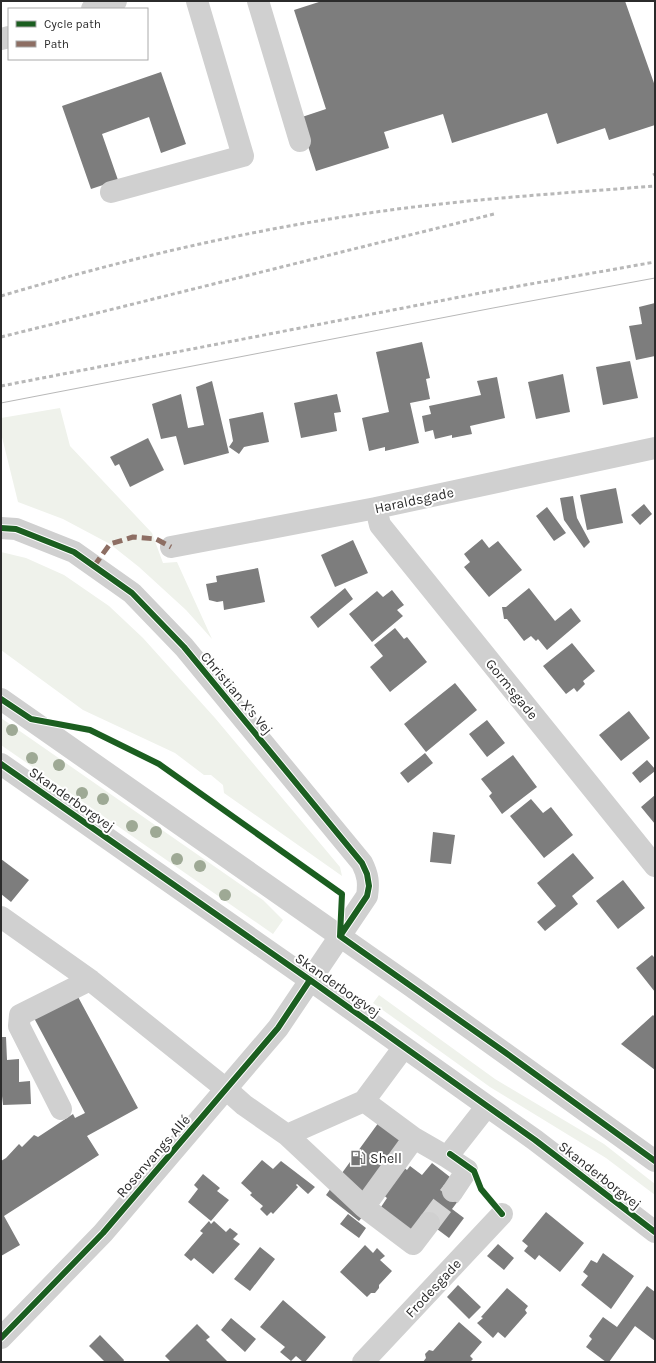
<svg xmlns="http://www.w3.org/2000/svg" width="656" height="1363" viewBox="0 0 656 1363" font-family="Karla,sans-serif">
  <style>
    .green { fill: #eff2eb }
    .building { fill: #7d7d7d }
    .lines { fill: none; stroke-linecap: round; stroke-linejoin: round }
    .minor-tunnel { stroke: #d5d5d5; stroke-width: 22; stroke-dasharray: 22 11; stroke-linecap: butt }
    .minor { stroke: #d0d0d0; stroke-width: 22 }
    .tram { stroke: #b8b8b8; stroke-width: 1 }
    .rail { stroke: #b8b8b8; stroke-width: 3; stroke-dasharray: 4 3; stroke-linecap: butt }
    .quiet { stroke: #8d6e63; stroke-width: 5; stroke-dasharray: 10 5; stroke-linecap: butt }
    .cycleway-casing { stroke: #fff; stroke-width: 8 }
    .cycleway { stroke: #1b5e20; stroke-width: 6 }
    .tree { fill: #9ea995 }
    .labels { text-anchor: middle; stroke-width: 4; stroke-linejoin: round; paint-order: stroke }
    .street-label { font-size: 14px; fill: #2b2b2b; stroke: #fff }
    .poi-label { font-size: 14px; fill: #2b2b2b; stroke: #fff; text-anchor: start }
  </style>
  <rect width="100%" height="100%" fill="#fff"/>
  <path class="green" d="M60,408L70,446L152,533L163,563L177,562L212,639L186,610L139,567L110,544L63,519L18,502L1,433V418Z
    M1,552L26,558L64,575L109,606L143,638L215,718L340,867L342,876L224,793L223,785L211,775H204L175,753L83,710L1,650Z
    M1,718L263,900L283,920L273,934L1,745Z
    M379,995L495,1079L604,1144L655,1184V1195L606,1158L490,1087L373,1003Z"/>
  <path class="building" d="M322,1H625L655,86V125L609,140L605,128L557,144L547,113L452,143L443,114L384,132L389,148L316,171L299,118L326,109L294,10Z
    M161,72L186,144L161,153L149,117L102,134L118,180L91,189L62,106Z
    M655,303V356L636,360L629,326L642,324L639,307Z
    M422,342L430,378L426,379L430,399L410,403L419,443L385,451V447L369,451L362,418L389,412L376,352Z
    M630,361L638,398L603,405L596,367Z
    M563,374L570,412L536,419L528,382Z
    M497,377L505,418L470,426L472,434L452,438V435L435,439L433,430L425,432L422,416L431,414L429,406L481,395L477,381Z
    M212,381L229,453L184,465L176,436L161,439L152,404L181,394L188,428L204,425L196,387Z
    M337,394L341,412L334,413L337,431L301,438L294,403Z
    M263,412L269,442L244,447L239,454L229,447L233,441L229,419Z
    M148,438L164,470L130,487L119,464L115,466L110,457Z
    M616,488L623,523L587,530L580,495Z
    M573,496L577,518L590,542L584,548L564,520L560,498Z
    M644,504L652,514L640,525L631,515Z
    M547,507L566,533L554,541L536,516Z
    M482,539L489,548L498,541L522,570L489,597L464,567L470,562L464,554Z
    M353,540L368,573L335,587L321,555Z
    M258,568L265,602L224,610L223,601L217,602L209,600L206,584L217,582L216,576Z
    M345,588L353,599L318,628L310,617Z
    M529,588L555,621L571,608L581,621L547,650L538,639L536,641L531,636L524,641L507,619H504L502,607H506Z
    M392,590L404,605L397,610L403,616L372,642L349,614L377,591L383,597Z
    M395,628L404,639L407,637L427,662L390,692L370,667L383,656L374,645Z
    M572,643L595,671L583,681L585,684L577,692L574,688L566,694L543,666Z
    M455,683L477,710L426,752L404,724Z
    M629,711L650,738L621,761L599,735Z
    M487,720L505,743L487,757L469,734Z
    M425,753L433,763L408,783L400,773Z
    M513,755L537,787L502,814L489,796L492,793L481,779Z
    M647,760L655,769V771L640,783L632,773Z
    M655,795V824L641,807Z
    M531,799L543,813L551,807L573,835L544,858L510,816Z
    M433,832L455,835L451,864L430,862Z
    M573,853L594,878L572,896L578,904L545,931L537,922L556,906L537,883Z
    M1,859L29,880L11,902L1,894Z
    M623,880L645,908L618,929L596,901Z
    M652,955L655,958V992L636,968Z
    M77,995L138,1108L87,1136L99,1155L4,1216L20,1245L1,1256V1161L6,1158L19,1144L22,1147L34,1135L38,1137L73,1114L75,1118L85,1113L34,1018Z
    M653,1015L655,1017V1070L621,1044Z
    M1,1037H6L7,1060L19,1059V1082L30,1081L31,1104L3,1105L1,1087Z
    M387,1111L422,1136L400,1165L407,1170L410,1166L422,1175L432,1163L450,1177L461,1197L452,1209L464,1218L449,1238L421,1217L409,1232L379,1210L387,1198L381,1193L359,1221L326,1195Z
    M262,1160L273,1169L281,1161L315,1187L308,1194L297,1184L296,1185L298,1187L273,1214L271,1212L267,1216L260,1209L263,1206L250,1195L252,1193L241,1183Z
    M203,1174L220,1188L217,1191L229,1200L211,1221L188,1202L198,1189L194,1185Z
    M546,1212L584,1243L560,1272L539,1255L535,1260L524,1251L528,1246L522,1241Z
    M348,1214L366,1228L359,1238L340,1224Z
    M209,1221L211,1224L214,1221L226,1232L230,1228L238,1234L233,1239L240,1244L213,1274L194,1258L191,1261L184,1255L203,1233L200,1231Z
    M498,1244L514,1258L504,1270L487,1256Z
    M365,1245L373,1253L377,1248L385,1256L380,1260L392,1271L379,1285V1288L375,1293H371L367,1297L340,1272Z
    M260,1247L275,1259L250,1291L234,1279Z
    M603,1253L634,1276L611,1309L581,1285L588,1276L583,1272L591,1260L597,1263Z
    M458,1285L481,1307L469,1319L447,1297Z
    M647,1286L655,1292V1341L635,1326L609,1362H606L586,1347L592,1339L589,1336L603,1317L617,1327Z
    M507,1288L528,1306L525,1310L527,1313L505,1338L498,1332L493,1338L477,1323L483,1318L481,1317Z
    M283,1300L326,1337L305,1362H303L296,1356L291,1361L280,1352L285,1347L260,1327Z
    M231,1318L256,1339L245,1352L221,1330Z
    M459,1322L482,1342L470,1356L473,1359L470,1362H423L426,1358L425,1354L429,1350L433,1351Z
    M197,1324L210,1337L206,1340L228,1362H171L165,1356Z
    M100,1335L124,1360L123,1362H105L89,1346Z"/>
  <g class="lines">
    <path class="minor-tunnel" d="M429,1223L453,1191"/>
    <path class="minor" d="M258,1L300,141
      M92,9L116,1
      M1,39L9,37
      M111,192L243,156L197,1
      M376,508L380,525L655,866
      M1,528L16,529L74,552L132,593L184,647L362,863C368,875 369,883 367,896L278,1028L103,1233L1,1338
      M171,547L376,508L655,448
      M1,699L411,986L655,1161
      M1,764L310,980L487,1106L535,1140L655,1232
      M1,917L90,980L226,1089L244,1105L287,1135L364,1101L404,1047
      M364,1101L414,1138
      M61,1109L19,1026L20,1015L90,980
      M287,1135L364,1207L414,1138L447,1157L487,1106
      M447,1157L467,1170L453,1191
      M364,1207L413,1244L429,1223
      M363,1362L502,1214"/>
    <path class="tram" d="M1,403L493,308L655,278"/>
    <path class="rail" d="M653,175L655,174
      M1,296C115,262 231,234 349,216C450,200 553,194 655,186
      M1,337L494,214
      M1,386L491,291L655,262"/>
    <path class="quiet" d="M94,566L110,544L133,537L156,539L171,547"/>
    <g class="cycleway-casing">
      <path id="cycleway" d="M1,528L16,529L74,552L132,593L184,647L362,863L367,874L369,886L367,896L340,936
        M1,699L31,719L90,730L159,764L342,894L340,936
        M1,764L310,980L487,1106L535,1140L655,1232
        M340,936L506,1053L655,1161
        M450,1154L474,1171L481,1189L502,1214
        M1,1338L103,1233L278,1028L310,980"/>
    </g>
    <use href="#cycleway" class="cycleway"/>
  </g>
  <g class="tree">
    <circle cx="12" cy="730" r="6"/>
    <circle cx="32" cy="758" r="6"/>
    <circle cx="59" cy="765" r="6"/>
    <circle cx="82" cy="793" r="6"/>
    <circle cx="103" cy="799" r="6"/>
    <circle cx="132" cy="826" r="6"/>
    <circle cx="156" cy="832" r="6"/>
    <circle cx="177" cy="859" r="6"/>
    <circle cx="200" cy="866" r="6"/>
    <circle cx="225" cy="895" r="6"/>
  </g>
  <defs>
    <g id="fuel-bare" transform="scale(1.2)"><path d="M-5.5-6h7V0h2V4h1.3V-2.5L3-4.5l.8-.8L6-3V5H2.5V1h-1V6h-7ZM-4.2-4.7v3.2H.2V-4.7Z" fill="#757575" stroke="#fff" stroke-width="2.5" paint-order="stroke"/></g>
  </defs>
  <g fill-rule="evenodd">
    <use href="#fuel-bare" x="358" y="1158"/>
  </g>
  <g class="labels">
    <g class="street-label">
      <text transform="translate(414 500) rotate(-12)" y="5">Haraldsgade</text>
      <text transform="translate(512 689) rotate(51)" y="5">Gormsgade</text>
      <text transform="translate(237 693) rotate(50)" y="5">Christian X's Vej</text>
      <text transform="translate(72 799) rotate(35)" y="5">Skanderborgvej</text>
      <text transform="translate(338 985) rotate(35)" y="5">Skanderborgvej</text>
      <text transform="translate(153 1156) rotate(-49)" y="5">Rosenvangs Allé</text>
      <text transform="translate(600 1175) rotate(38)" y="5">Skanderborgvej</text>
      <text transform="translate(433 1288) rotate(-47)" y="5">Frodesgade</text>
    </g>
    <g class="poi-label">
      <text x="370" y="1163">Shell</text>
    </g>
  </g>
  <rect width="656" height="1363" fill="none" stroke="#2b2b2b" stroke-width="4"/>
  <rect x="8" y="8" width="140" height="52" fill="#ffffff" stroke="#aaaaaa"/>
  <rect x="16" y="21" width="20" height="6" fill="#1b5e20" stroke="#aaaaaa"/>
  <text x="44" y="28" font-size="12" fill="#2b2b2b">Cycle path</text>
  <rect x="16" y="41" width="20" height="6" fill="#8d6e63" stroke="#aaaaaa"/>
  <text x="44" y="48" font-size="12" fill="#2b2b2b">Path</text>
</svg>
